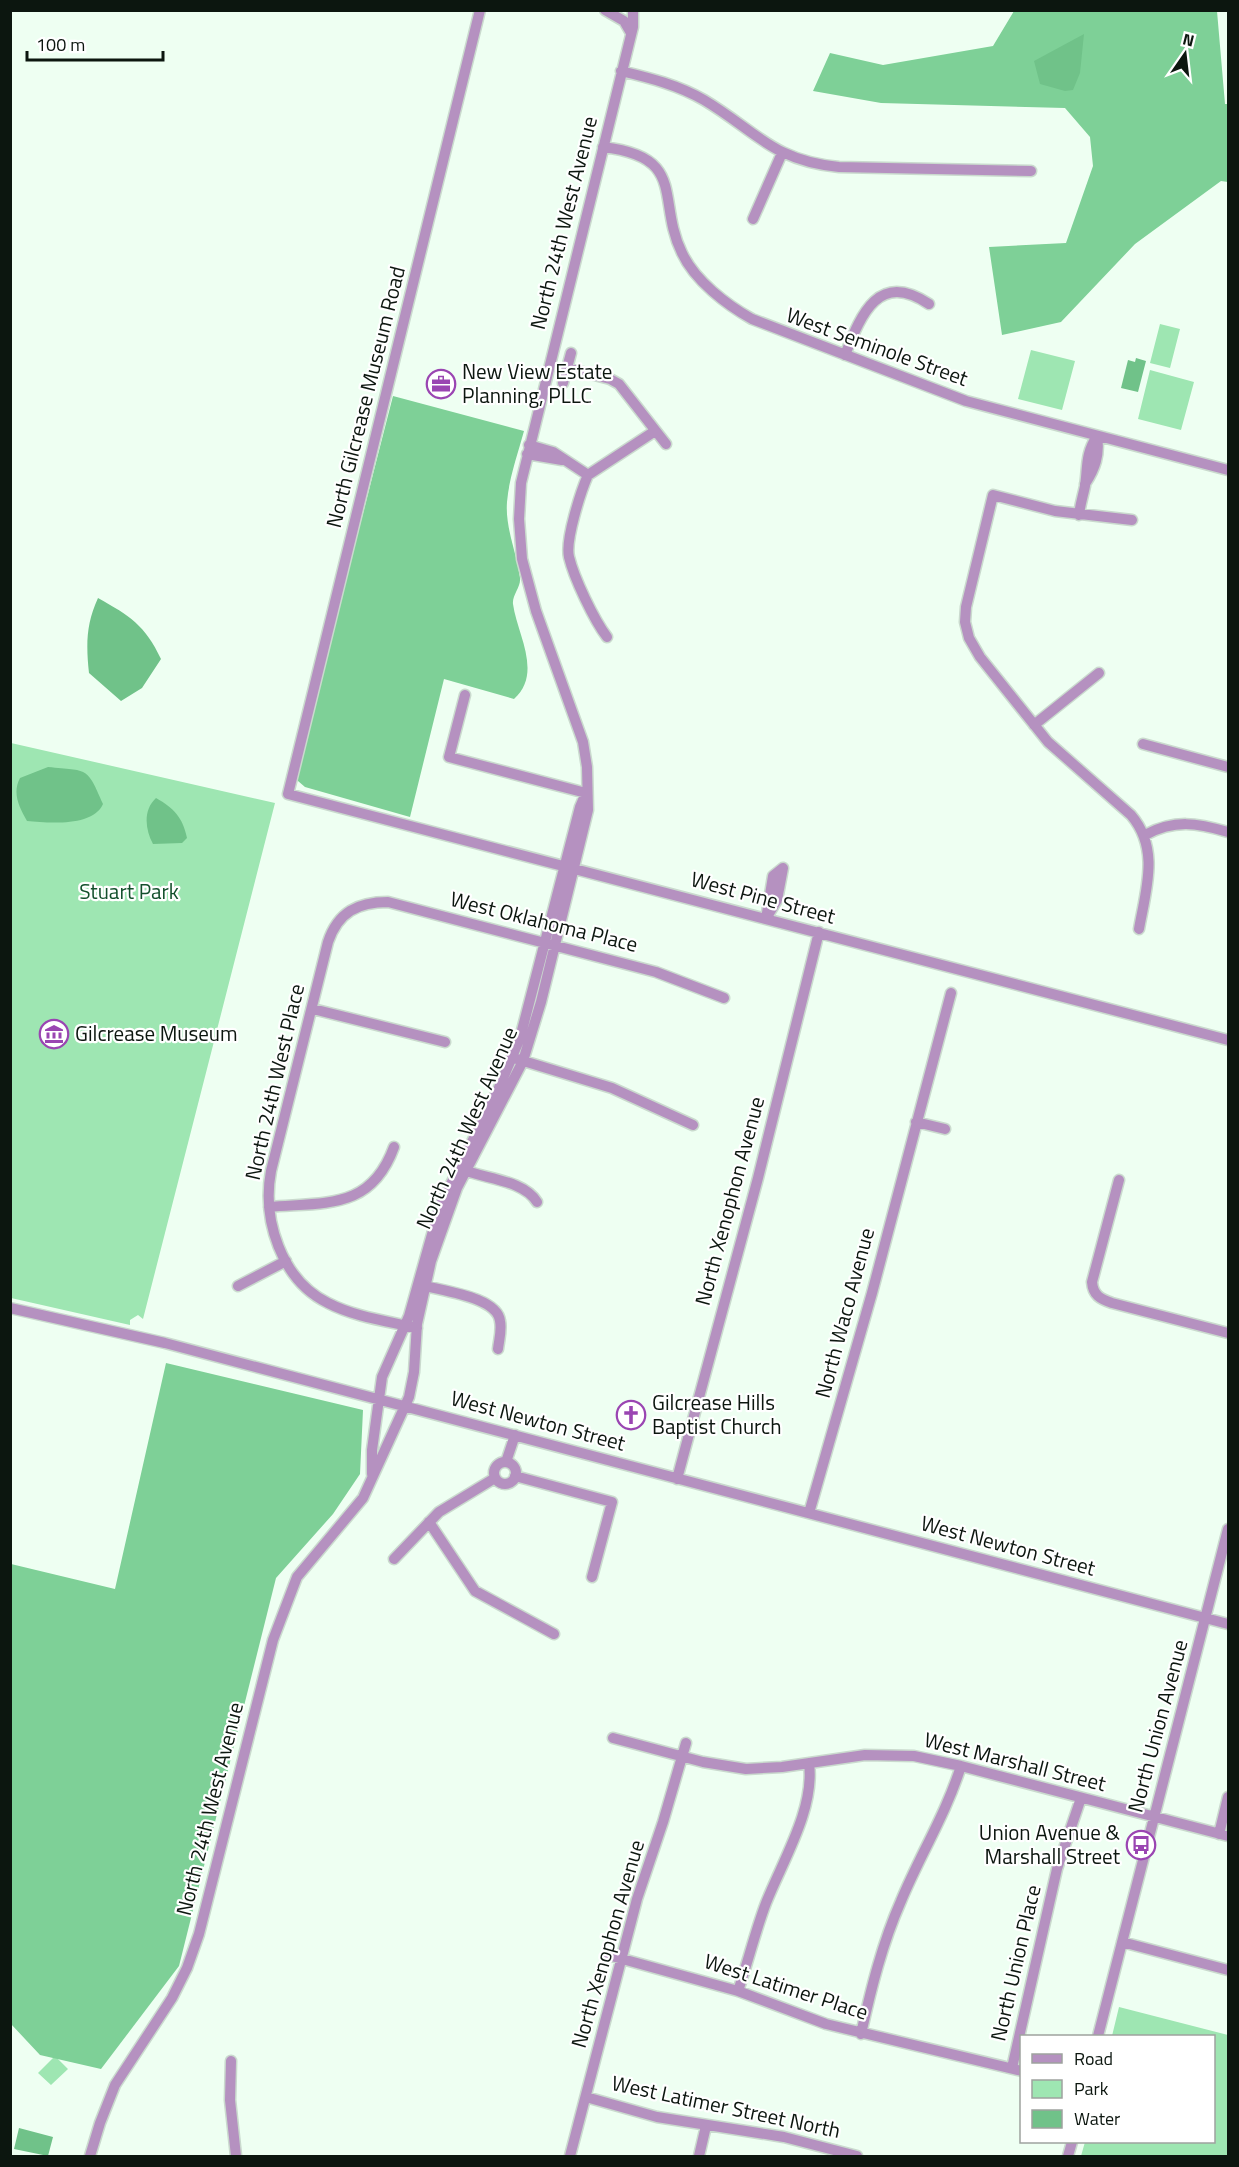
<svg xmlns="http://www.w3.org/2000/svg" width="1239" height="2167" viewBox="0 0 1239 2167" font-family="'Titillium Web',sans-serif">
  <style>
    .green { fill: #9ee6b2 }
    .forest { fill: #7ed097 }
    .water { fill: #70c289 }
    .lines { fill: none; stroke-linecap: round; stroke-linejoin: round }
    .minor-casing { stroke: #cadace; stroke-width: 13 }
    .minor { stroke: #b591c0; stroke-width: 10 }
    .labels { text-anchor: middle; stroke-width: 4.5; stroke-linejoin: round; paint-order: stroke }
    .street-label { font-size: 21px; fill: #0c160f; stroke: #fff }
    .poi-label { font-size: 21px; fill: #0c160f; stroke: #fff; text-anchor: start }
    .park-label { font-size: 21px; fill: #13502c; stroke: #fff }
  </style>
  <rect width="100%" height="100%" fill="#eefff2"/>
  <path class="green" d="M1160,324L1180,329L1170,368L1150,363Z
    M1031,350L1075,361L1062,410L1018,399Z
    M1150,370L1194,382L1181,430L1138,419Z
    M11,743L275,803L143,1319L138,1315L130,1320V1325L11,1298Z
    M1119,2007L1228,2035V2156H1081L1085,2142H1214V2036H1112Z
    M55,2056L68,2069L51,2085L38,2073Z"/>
  <path class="forest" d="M1014,11H1217L1225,104H1228V182L1221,181L1135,244L1061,322L1002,335L989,247L1066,243L1093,166L1090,137L1065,108L881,103L813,91L830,53L883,65L993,46Z
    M393,396L524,431C518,453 509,478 507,502C505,528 517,553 520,578C521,587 512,595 513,604C517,634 543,673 514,699L444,679L410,817L305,787L298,781L297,771Z
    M166,1363L363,1410L360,1474L333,1514L276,1578L179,1966L101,2069L40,2055L11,2024V1564L115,1589Z"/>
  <path class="water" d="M1084,34L1080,73L1073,90L1065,91L1040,84L1034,61Z
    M1136,358L1146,361L1138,392L1121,388L1128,360L1135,362Z
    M98,598C130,616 145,625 161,659L142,688L121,701L89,673C86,645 86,624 98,598Z
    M48,767C88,771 87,766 103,804C93,827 49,823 27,821C19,807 12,793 20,778Z
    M156,798C174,808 183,818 187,838L182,843L153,844C145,829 143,810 156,798Z
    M19,2128L53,2137L48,2156L14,2149Z"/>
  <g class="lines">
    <g class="minor-casing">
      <path id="minor" d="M480,10L288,794L1228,1040
        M605,10L624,21L631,33
        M621,71C650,78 678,85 704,100C756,131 773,161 839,167L1031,171
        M603,147C688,157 656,200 682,253C695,281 727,305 752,319L966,401L1228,470
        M753,219L782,153
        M845,355C861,315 878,270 929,304
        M567,368L610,379L619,384L666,444
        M563,383L571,353
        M529,445L553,452L588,475
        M527,454L562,460
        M1085,484C1095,469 1100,455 1097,436
        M1079,515C1080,505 1083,496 1085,486C1088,466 1085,455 1097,436
        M1132,520L1055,511L993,495L966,607L965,622L969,638L980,657L1048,742L1131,815C1160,849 1146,889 1139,929
        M607,637C594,620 574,578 569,557C565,540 581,491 588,475L655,431
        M465,695L449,757L586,793
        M1034,725L1099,673
        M1143,744L1228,767
        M1145,835C1175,819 1197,823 1228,832
        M767,917L777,900L783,868
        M766,919L773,876L783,868
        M313,1009L445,1042
        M517,1059L612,1088L693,1125
        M916,1122L945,1129
        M459,1168C482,1179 523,1179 537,1202
        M1119,1180L1092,1282C1093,1295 1100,1299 1112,1303L1228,1333
        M269,1207C326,1202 371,1210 394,1147
        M418,1284C439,1291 497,1296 500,1321C502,1330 499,1340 498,1349
        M238,1286L286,1261
        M10,1308L165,1343L1228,1624
        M417,1328C387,1321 355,1317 328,1303C281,1280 262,1219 271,1171L328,942C338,912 358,902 388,902L656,972L724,998
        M506,1462L515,1435
        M494 1473a11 11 0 1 1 22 0a11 11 0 1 1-22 0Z
        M372,1474V1450L382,1377L409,1316L440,1206L498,1090L520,1038L580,807L586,793
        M515,1476L612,1502L592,1577
        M677,1479L758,1178L819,932
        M809,1513L872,1293L951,993
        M429,1522L475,1591L554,1634
        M394,1559L439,1512L495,1478
        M613,1738L703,1762L746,1769L782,1767L865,1755L914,1756L961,1766L1228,1836
        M1219,1834L1228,1797
        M1122,1942L1228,1970
        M608,1955L738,1991L826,2024L1022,2071
        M738,1991C748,1962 755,1932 766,1903C783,1860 815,1809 809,1763
        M861,2034C871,1989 882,1944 901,1901C920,1855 946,1814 961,1766
        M1098,2036L1228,1529
        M231,2061L230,2100L236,2156
        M1012,2068L1057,1869L1081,1798
        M586,2097L657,2117L784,2137L857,2156
        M90,2156L100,2123L115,2085L172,1998L187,1968L199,1934L273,1640L297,1577L363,1498L409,1397L414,1372L417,1324L431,1261L457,1188L523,1061L541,1002L588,810L587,767L583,742L536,611L522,559L519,519L521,483L633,27V10
        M570,2156L637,1899L663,1822L686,1743
        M699,2156L706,2126
        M1068,2156L1072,2142"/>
    </g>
    <use href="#minor" class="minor"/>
  </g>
  <defs>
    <g id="office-ring" transform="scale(1.5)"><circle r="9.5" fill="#fff" stroke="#9a45b2" stroke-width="1.5"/><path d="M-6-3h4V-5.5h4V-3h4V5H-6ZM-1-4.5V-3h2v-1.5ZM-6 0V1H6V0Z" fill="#9a45b2"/></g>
    <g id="museum-ring" transform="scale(1.5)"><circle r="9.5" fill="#fff" stroke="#9a45b2" stroke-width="1.5"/><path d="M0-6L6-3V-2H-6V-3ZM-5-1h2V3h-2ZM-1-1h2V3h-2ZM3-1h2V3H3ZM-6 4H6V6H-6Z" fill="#9a45b2"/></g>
    <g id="church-ring" transform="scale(1.5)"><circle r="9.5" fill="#fff" stroke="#9a45b2" stroke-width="1.5"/><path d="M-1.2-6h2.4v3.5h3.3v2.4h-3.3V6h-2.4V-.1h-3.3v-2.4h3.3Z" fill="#9a45b2"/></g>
    <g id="bus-ring" transform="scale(1.5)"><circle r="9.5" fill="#fff" stroke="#9a45b2" stroke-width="1.5"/><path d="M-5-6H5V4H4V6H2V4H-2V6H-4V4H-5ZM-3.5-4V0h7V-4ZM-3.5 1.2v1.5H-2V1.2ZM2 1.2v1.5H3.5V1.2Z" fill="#9a45b2"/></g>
  </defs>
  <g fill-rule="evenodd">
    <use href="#office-ring" x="441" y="384"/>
    <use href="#museum-ring" x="54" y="1034"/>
    <use href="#church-ring" x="631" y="1415"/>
    <use href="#bus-ring" x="1141" y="1845"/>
  </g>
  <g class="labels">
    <g class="street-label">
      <text transform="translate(564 223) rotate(-76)" y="7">North 24th West Avenue</text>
      <text transform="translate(877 347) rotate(20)" y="7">West Seminole Street</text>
      <text transform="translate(366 397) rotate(-76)" y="7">North Gilcrease Museum Road</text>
      <text transform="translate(763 898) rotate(15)" y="7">West Pine Street</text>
      <text transform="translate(544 922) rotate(14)" y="7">West Oklahoma Place</text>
      <text transform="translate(275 1082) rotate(-77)" y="7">North 24th West Place</text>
      <text transform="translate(467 1128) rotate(-66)" y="7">North 24th West Avenue</text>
      <text transform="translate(730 1201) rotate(-75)" y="7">North Xenophon Avenue</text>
      <text transform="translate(845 1313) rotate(-75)" y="7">North Waco Avenue</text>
      <text transform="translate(538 1421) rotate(15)" y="7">West Newton Street</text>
      <text transform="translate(1008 1546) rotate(15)" y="7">West Newton Street</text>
      <text transform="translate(1158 1726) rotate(-75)" y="7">North Union Avenue</text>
      <text transform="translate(1015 1762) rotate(14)" y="7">West Marshall Street</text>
      <text transform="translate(210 1809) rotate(-76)" y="7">North 24th West Avenue</text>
      <text transform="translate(608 1944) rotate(-74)" y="7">North Xenophon Avenue</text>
      <text transform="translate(1016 1963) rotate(-77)" y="7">North Union Place</text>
      <text transform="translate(786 1987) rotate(18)" y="7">West Latimer Place</text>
      <text transform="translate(726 2107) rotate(12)" y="7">West Latimer Street North</text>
    </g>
    <g class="poi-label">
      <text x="462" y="379">New View Estate<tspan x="462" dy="24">Planning, PLLC</tspan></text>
      <text x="75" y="1041">Gilcrease Museum</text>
      <text x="652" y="1410">Gilcrease Hills<tspan x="652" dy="24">Baptist Church</tspan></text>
      <text x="1120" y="1840" text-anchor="end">Union Avenue &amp;<tspan x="1120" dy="24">Marshall Street</tspan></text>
    </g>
    <g class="park-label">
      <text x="129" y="899">Stuart Park</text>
    </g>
  </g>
  <rect width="1239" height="2167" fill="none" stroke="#0c160f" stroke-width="24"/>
  <rect x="1020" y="2035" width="195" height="108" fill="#ffffff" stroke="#9ea29f" stroke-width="1.5"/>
  <rect x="1032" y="2054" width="30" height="9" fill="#b591c0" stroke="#9ea29f" stroke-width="1.5"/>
  <text x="1074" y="2065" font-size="18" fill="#0c160f">Road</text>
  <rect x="1032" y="2080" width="30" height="18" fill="#9ee6b2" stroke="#9ea29f" stroke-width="1.5"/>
  <text x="1074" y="2095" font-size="18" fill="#0c160f">Park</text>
  <rect x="1032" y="2110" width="30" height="18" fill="#70c289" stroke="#9ea29f" stroke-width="1.5"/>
  <text x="1074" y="2125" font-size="18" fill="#0c160f">Water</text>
  <g transform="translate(1185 54) rotate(14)" stroke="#ffffff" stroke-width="4.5" paint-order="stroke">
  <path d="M0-4.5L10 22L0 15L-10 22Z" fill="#0c160f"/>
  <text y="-9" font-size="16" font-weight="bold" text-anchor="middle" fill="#0c160f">N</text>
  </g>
  <path d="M27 51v9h136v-9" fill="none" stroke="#0c160f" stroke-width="3"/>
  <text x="36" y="51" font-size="18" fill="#0c160f" stroke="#ffffff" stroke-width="4.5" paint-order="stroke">100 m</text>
</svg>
